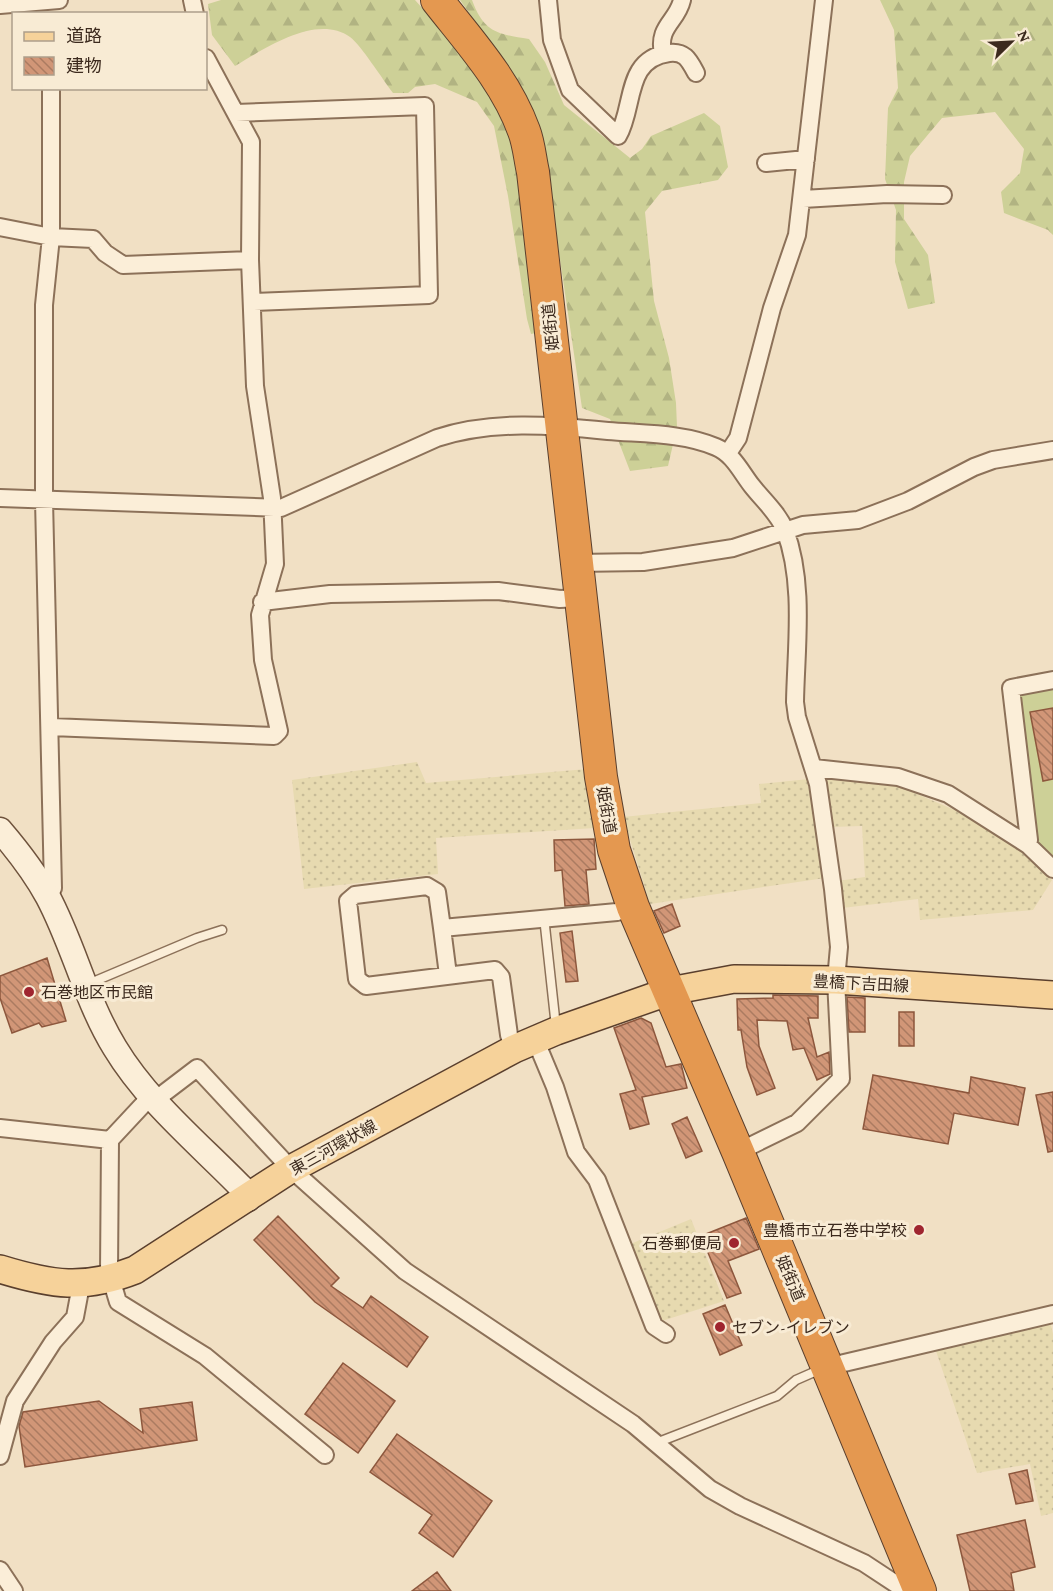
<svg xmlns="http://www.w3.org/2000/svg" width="1053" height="1591" viewBox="0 0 1053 1591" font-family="'Crimson Pro','Noto Sans JP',serif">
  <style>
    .farmland { fill: url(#farmland-dots) }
    .forest { fill: url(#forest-firs) }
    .garden { fill: #cdd097 }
    .building { fill: url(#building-back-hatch); stroke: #8d573d; stroke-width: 1.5 }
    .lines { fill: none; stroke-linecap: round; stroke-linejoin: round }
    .lane-casing { stroke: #8c7159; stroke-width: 11 }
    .street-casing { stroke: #8c7159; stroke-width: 20 }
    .secondary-casing { stroke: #6e523c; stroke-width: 27 }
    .primary-casing { stroke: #5a3f2d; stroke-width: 30 }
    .highway-casing { stroke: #5a3f2d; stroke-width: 34 }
    .lane { stroke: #fbeed8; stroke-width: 8 }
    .street { stroke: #fbeed8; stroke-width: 16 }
    .secondary { stroke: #fbeed8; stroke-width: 24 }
    .primary { stroke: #f6d29a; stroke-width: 27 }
    .highway { stroke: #e49850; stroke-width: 32 }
    .poi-dot { fill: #9f252f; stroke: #f8ebd4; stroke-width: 2 }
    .labels { text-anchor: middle; stroke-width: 6; stroke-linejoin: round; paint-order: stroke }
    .street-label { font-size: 16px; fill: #3c2a1e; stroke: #f8ebd4 }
    .poi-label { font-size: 16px; fill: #3c2a1e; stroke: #f8ebd4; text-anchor: start }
  </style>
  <defs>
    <pattern id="farmland-dots" width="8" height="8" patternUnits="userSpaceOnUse" patternTransform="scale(1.5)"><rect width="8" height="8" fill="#e7dab0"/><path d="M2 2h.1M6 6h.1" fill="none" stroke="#c7bb97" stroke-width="1.8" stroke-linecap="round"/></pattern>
    <pattern id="forest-firs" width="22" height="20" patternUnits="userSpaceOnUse" patternTransform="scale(1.5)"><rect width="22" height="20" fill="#cdd097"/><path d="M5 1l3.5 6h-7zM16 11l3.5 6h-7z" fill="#b1b382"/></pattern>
    <pattern id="building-back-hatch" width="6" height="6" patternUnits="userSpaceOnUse" patternTransform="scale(1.5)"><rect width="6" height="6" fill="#d19677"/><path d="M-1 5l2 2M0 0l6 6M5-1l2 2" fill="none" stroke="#ab7b61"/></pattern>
  </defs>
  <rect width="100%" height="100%" fill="#f1e0c4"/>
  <path class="farmland" d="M417,762L426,783L587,769L595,828L436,838L438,874L304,889L292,780Z
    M824,775L896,785L992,826L1052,880L1033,910L920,920L918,899L842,908L838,881L865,877L862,826L832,827Z
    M809,779L825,878L650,904L623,817L761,803L759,784Z
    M691,1219L724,1301L659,1322L628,1245Z
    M1050,1321L1053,1334V1513L1041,1516L1030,1464L977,1473L935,1348Z"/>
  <path class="forest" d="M221,0H415L464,55L496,98L515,142L536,333L531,334L527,319L508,196L494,126L477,102L435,84L415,87L408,93H393C383,80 361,45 350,37C316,13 264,49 235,66L212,35L208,4Z
    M460,0H472C484,33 498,34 529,39L545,62L564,105L630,158L642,149L651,136L704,113L720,126L728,167L718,180L662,191L645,212L654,301L669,358L676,403L677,427L668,466L630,471L610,419L582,408L546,165L501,58Z
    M880,0H1053V235L1048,230L1004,213L1001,192L1020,173L1024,149L995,112L942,118L910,156L904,182V219L928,255L935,303L908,309L895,262L896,210L885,179L888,108L898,88L894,30Z"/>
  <path class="garden" d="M1053,685V864L1033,845L1017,691Z"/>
  <path class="building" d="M1053,708V779L1043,781L1030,712Z
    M594,839L596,869L586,870L589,904L565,906L562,870L555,871L554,840Z
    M672,904L680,926L664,933L654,911Z
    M572,931L578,981L566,982L560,933Z
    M47,958L66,1021L42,1027L39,1023L12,1033L0,998V976Z
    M773,995L818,996V1018H808L817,1057L829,1052L830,1074L817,1080L804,1048L793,1050L787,1021L757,1020L759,1046L775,1088L757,1095L747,1067L741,1030H738L737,999L773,998Z
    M847,997L865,998V1032H849Z
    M899,1012H914V1046H899Z
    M641,1018L651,1023L666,1067L681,1064L687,1088L642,1097L649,1124L630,1129L620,1094L636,1090L614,1028Z
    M873,1075L969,1093L971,1077L1025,1088L1018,1125L954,1113L948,1144L863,1129Z
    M1053,1092V1151L1048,1152L1036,1095Z
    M687,1117L702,1151L686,1158L672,1124Z
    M278,1216L339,1278L331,1286L363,1308L371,1296L428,1337L407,1367L315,1302L254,1240Z
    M746,1218L759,1249L728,1261L741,1293L727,1298L701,1236Z
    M725,1305L742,1345L720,1355L703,1314Z
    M343,1363L395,1401L358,1453L305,1414Z
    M99,1401L143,1433L140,1409L192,1402L197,1440L25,1467L19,1426L23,1412Z
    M397,1434L492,1501L453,1557L419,1533L432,1515L370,1472Z
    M1027,1470L1033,1501L1016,1504L1009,1474Z
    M1025,1520L1035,1567L1011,1573L1014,1591H970L957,1535Z
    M437,1572L451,1591H412Z"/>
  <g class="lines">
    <g class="lane-casing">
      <path id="lane" d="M544,917L556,1027
        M88,984L197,938L222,930
        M656,1443L777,1396L796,1380L821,1369"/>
    </g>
    <g class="street-casing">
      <path id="street" d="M192,0L195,14
        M548,0L552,40L570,90L618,136C635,107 624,59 669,53C685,51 689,60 696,73
        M0,5L59,0
        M663,54C657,26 677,22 682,0
        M236,113L425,106L429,295L254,302
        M766,163L806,159
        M803,199L887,194L943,195
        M0,227L51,237L93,239L105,253L123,265L250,260
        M728,453L738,438L772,308L797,235L824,0
        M0,498L281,508L437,438C492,420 551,425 608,431C643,434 684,433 716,447C733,454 741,472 752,486C763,500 778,513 785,530C805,583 796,647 795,702L797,717L818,784L833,889L839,947L836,980L841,1079L797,1123L738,1152
        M576,563L643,562L733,548L803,525L858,520L908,501L974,467L993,460L1053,450
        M262,602L330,594L498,591L560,599L580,598
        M51,727L274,736L279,731L263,660L260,615L275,564L272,498L255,386L250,260L251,142L206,58
        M814,768L898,777L948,794L1028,845L1053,869
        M1028,845L1029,840L1011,688L1053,680
        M48,897L53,888L44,500V305L51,237V88
        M442,928L437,892L427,886L355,895L348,901L357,979L366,986L495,970L501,977L509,1035L514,1049
        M448,975L442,928L617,912L633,907
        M535,1039L555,1087L576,1152L597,1180L654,1326L666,1334
        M151,1096L110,1140L109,1272L118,1302L205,1356L325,1455
        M155,1100L197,1068L291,1169L405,1271L633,1424L710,1489L740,1506L864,1563L905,1590
        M0,1128L110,1140
        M827,1367L1053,1314
        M0,1456L15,1401L53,1342L75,1317L81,1285
        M0,1570L14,1591"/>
    </g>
    <g class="secondary-casing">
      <path id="secondary" d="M0,830C18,851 35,873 48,897C74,946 86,1001 115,1048C147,1101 198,1143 241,1187L248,1199"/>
    </g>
    <g class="primary-casing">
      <path id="primary" d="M0,1269C52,1285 84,1290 135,1270L291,1169L514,1049L556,1031L670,991L734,979L836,980L1053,995"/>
    </g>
    <g class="highway-casing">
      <path id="highway" d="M437,0C469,41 506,81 524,131C529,144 530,159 533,172L601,777L614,850L633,907L738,1152L920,1591"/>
    </g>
    <use href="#lane" class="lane"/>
    <use href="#street" class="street"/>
    <use href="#secondary" class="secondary"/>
    <use href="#primary" class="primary"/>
    <use href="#highway" class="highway"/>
  </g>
  <g class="poi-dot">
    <circle cx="29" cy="992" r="6"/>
    <circle cx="919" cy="1230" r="6"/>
    <circle cx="734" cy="1243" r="6"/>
    <circle cx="720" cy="1327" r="6"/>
  </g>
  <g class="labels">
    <g class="street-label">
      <text transform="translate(550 327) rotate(-96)" y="6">姫街道</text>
      <text transform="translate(607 810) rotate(80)" y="6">姫街道</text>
      <text transform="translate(861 983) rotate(3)" y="6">豊橋下吉田線</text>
      <text transform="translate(333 1147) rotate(-29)" y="6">東三河環状線</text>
      <text transform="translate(791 1278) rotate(67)" y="6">姫街道</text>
    </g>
    <g class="poi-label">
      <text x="41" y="998">石巻地区市民館</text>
      <text x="907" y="1236" text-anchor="end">豊橋市立石巻中学校</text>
      <text x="722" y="1249" text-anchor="end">石巻郵便局</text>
      <text x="732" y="1333">セブン-イレブン</text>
    </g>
  </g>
  <rect x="12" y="12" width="195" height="78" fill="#f8ebd4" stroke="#ad9e8b" stroke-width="1.5"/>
  <rect x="24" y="32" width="30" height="9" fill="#f6d29a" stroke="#ad9e8b" stroke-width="1.5"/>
  <text x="66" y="42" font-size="18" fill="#3c2a1e">道路</text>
  <rect x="24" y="57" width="30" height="18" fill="url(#building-back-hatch)" stroke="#ad9e8b" stroke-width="1.5"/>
  <text x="66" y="72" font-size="18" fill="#3c2a1e">建物</text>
  <g transform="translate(1011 42) rotate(66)" stroke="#f8ebd4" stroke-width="4.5" paint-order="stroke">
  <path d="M0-4.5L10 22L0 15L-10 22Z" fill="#3c2a1e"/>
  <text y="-9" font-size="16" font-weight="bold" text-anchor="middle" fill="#3c2a1e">N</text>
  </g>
</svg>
